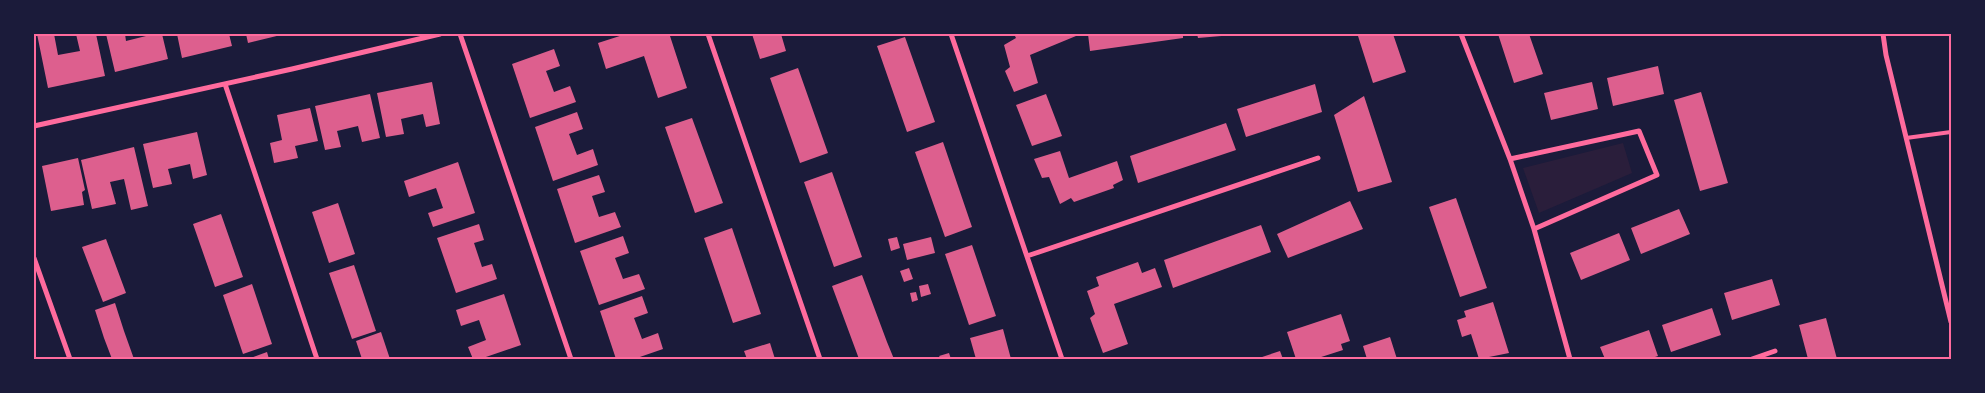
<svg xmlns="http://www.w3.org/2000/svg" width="1985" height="393" viewBox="0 0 1985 393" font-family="'Roboto Condensed',sans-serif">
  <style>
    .green { fill: #2a1e3b }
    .building { fill: #dd5f8e }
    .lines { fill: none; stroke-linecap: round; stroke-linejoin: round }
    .service { stroke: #ff6b9d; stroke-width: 4 }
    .minor { stroke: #ff6b9d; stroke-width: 5 }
    .neatline { fill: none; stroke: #ff6b9d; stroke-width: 2 }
  </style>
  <rect width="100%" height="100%" fill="#1b1b3a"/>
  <path class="green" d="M1623,143L1632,173L1539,213L1523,168Z"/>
  <path class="building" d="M37,34H54L58,55L80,51L76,34H96L105,76L48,88Z
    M106,34H125L126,41L146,36L145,34H162L168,59L115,72Z
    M177,34H229L232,46L182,58Z
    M246,34H285L248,43Z
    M626,34H663L670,36L687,88L658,98L644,56L606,69L598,43Z
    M752,34H781L786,51L760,59Z
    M1014,34H1075L1076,36L1030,55L1038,83L1014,92L1005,71L1010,67L1004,45L1016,38Z
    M1088,34H1183V38L1090,51Z
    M1197,34H1233V35L1198,38Z
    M1366,34H1393L1406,72L1373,83L1358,36Z
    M1498,34H1529L1543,74L1514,83Z
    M905,37L935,122L907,132L877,46Z
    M554,49L560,66L546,71L554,92L570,86L576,102L530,118L512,64Z
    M1658,66L1664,94L1613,106L1607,78Z
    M798,68L828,153L800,163L770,78Z
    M432,82L440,124L426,127L423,114L401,119L404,134L386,137L377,93Z
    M1592,82L1598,109L1551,120L1544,93Z
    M1315,84L1322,112L1246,137L1237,109Z
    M1701,92L1728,183L1700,191L1674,100Z
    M370,94L380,138L362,142L358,126L337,131L341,147L325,150L315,106Z
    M1046,94L1062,136L1032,146L1016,105Z
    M1364,96L1392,182L1358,192L1334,115Z
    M310,108L318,141L295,146L298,158L274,163L270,143L282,140L277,115Z
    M577,112L583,129L569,134L577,155L593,149L598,165L553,181L535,127Z
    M692,118L723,203L695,213L665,127Z
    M1226,123L1236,150L1138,183L1130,156Z
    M197,132L207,175L193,179L190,164L168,169L172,184L153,188L143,144Z
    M943,142L972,227L945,237L915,152Z
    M134,147L148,206L131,210L124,179L110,182L116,204L92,209L81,160Z
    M1060,151L1069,178L1117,161L1123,180L1113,185L1114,188L1074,202L1071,198L1060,204L1049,177L1042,178L1034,159Z
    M78,158L85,190L82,192L84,205L51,211L42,166Z
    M458,162L475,213L433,227L428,213L443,208L436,188L409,197L404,181Z
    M832,172L862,257L834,267L804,182Z
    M599,175L605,192L592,196L599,217L615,212L621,227L575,243L557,189Z
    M1456,198L1487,288L1460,297L1429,207Z
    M1350,201L1363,229L1288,258L1277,234Z
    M338,203L355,254L329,263L312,212Z
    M1679,209L1690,234L1641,254L1631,228Z
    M221,214L243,277L215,287L193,224Z
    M479,224L484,240L474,243L482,267L492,264L497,279L456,293L437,238Z
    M1261,225L1271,252L1173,288L1164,260Z
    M732,228L761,314L733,323L704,238Z
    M1619,233L1630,260L1581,280L1570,253Z
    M623,236L629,253L615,258L623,279L639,274L645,289L599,305L580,251Z
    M897,237L900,248L891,251L888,239Z
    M931,237L935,253L907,260L903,244Z
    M106,239L126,293L103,302L82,247Z
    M972,245L996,316L969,325L945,254Z
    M1138,262L1142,273L1155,268L1162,287L1114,304L1128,344L1103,353L1090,318L1095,314L1087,291L1099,286L1096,277Z
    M354,265L376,331L352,339L329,273Z
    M909,268L913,279L904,282L900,271Z
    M862,275L887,342L894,359H859L832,286Z
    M1772,279L1780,305L1732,320L1724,293Z
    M252,284L272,344L243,354L223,295Z
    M928,284L931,294L921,297L919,286Z
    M916,292L918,300L912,302L910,293Z
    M504,294L521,345L480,359H473L468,347L486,340L479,320L461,326L456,310Z
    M642,296L648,313L634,318L642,339L658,333L663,349L634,359H616L600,311Z
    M1493,302L1509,353L1479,359L1471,334L1462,337L1457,320L1466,317L1464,311Z
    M115,303L124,331L134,359H112L104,338L95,310Z
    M1712,308L1721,335L1671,352L1662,325Z
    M1341,314L1350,341L1341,344L1343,350L1315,359H1296L1287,332Z
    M1826,318L1837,359H1808L1799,325Z
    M1003,329L1011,359H976L970,338Z
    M1649,330L1658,356L1649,359H1605L1600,347Z
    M381,332L390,359H362L356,341Z
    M1390,337L1397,359H1367L1363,346Z
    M770,343L775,359H747L744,351Z
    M1280,351L1283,359H1256Z
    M267,352L269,359H248Z
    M949,353L951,359H941L939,356Z"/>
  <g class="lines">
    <path class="service" d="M1906,138L1951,132"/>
    <path class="minor" d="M460,34L571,359
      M708,34L820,359
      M951,34L1062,359
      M1461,34L1510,159L1534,229L1570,359
      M1883,34L1886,55L1951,322
      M225,84L317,359
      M34,126L292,69L440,34
      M1510,159L1639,131L1657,175L1534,229
      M1027,256L1318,158
      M34,258L70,359
      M1752,359L1775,351"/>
  </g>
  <rect width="1985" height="393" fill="none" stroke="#1b1b3a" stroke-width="70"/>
  <rect x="35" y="35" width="1915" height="323" class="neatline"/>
</svg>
